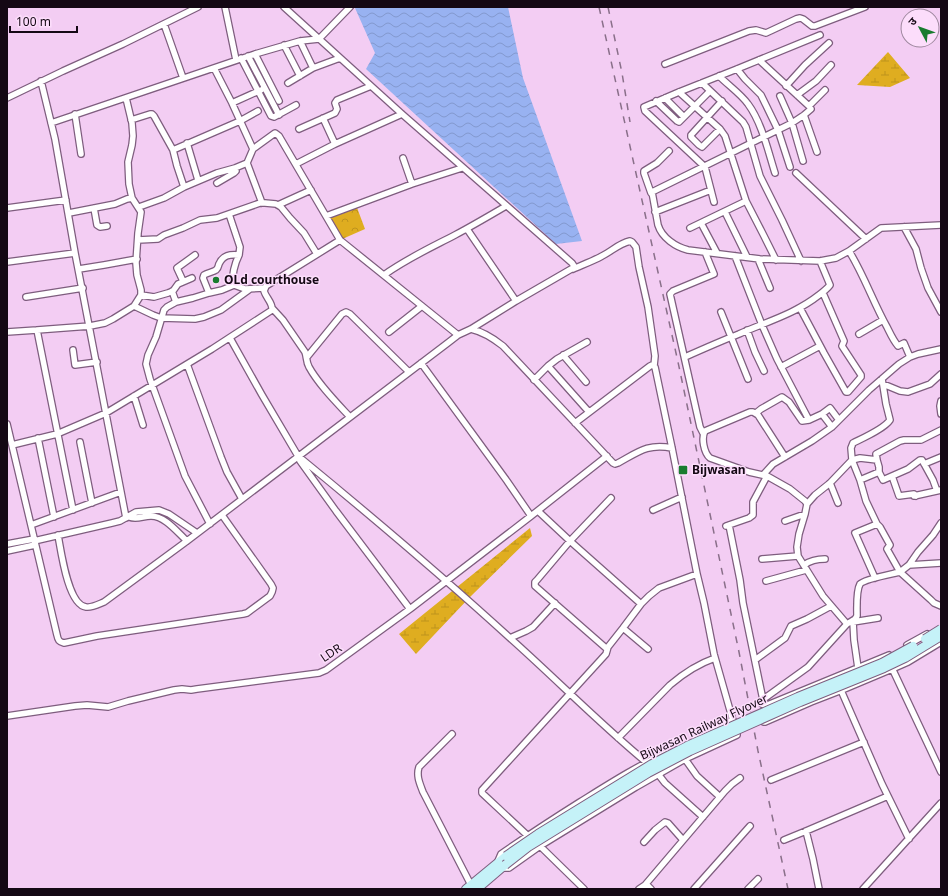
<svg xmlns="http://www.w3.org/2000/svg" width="948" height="896" viewBox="0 0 948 896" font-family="'Noto Sans','Noto Sans Devanagari',sans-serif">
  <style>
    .forest { fill: url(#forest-crowns) }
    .wetland { fill: url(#wetland-marsh) }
    .water { fill: url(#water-waves) }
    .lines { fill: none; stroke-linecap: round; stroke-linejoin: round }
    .street-casing { stroke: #7e5d7e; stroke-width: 8 }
    .secondary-casing { stroke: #7e5d7e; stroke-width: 10 }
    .street { stroke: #fff; stroke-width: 5.5 }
    .secondary { stroke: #c5f2f8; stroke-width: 8 }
    .rail { stroke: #896f89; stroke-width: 1.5; stroke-dasharray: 7 7; stroke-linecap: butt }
    .secondary-bridge-casing { stroke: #7e5d7e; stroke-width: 10; stroke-linecap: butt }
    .secondary-bridge { stroke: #c5f2f8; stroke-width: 8 }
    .poi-dot { fill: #187c2f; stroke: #fcddfb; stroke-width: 1.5 }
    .labels { text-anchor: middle; stroke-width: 3; stroke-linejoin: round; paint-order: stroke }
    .poi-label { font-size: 12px; font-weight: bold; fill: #140814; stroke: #fcddfb; text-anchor: start }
    .street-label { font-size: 12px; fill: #140814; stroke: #fcddfb }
  </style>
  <defs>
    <pattern id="forest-crowns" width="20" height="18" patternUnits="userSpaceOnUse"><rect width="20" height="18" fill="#dfad20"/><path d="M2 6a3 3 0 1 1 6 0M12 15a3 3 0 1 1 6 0" fill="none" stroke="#be931c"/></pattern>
    <pattern id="wetland-marsh" width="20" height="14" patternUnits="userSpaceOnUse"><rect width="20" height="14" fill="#dfad20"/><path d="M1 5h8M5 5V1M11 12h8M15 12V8" fill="none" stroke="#be931c"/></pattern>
    <pattern id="water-waves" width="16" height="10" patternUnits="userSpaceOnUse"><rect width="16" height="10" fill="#98b2f1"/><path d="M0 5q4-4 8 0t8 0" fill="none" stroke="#8298ce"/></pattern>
  </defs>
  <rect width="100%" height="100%" fill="#f3cdf3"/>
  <path class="forest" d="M356,205L365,229L340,240L326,216Z"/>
  <path class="wetland" d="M888,52L910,78L890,87L857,85Z
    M530,528L532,536L469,598L416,654L399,634Z"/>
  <path class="water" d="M356,7H508L523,78L582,241L556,244L366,69L375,53L355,8Z"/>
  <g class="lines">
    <g class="street-casing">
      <path id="street" d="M225,7L236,60
        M164,24L183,78
        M300,41L313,68
        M284,45L300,76
        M255,54L279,101
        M248,56L279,115
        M241,58L271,116L274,117L296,105
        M759,60L810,107L811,109L804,115L792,123L652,192L658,225C662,238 676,247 688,250L760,259L820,261L836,258L849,251L881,228L941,225
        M665,64L749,31L756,30L766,33L796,19L800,18L803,19L812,26H815L865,7
        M214,68L232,103L253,149
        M737,69L745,79L761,95L778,130L790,167
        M719,76C728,85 741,94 748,104C762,123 768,151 775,173
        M41,81L55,139L75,253L126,518
        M288,83L313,68L340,58
        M702,83L743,122L746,127L760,176L782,220L801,261
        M786,86L805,65L829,43
        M679,92L720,129L725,136L746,201L764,236L776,260
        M797,95L816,81L831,65
        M780,96L792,123L803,161
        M7,98L63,71L123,44L198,7
        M665,98L684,117
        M656,101L677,121L679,122L710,91
        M232,103L261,90
        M809,106L825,90
        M75,114L81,154
        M804,115L817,152
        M323,118L335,144
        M131,120L150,114H152L154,116L173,150L177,166L184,187
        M51,123L255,54L300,41L319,39L350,7
        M299,129L335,113L337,109L335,103L337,100L371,86
        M720,129L702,147L699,145L691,137V135L722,101
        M187,143L198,180
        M173,150L240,121L258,111
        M403,158L412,184
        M296,164L335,144L402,114
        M796,173L866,239
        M217,183L234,173L236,171L235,168
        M651,193L644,173V171L657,163L669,151
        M714,202L705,167L645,111L644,107L679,92L737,69L820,35
        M262,203L247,163L253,149L275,133L279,136L340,240L458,335
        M278,205L311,190
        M139,207L164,198L184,187L217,173L235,168L247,163
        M7,208L66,200
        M94,208L97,225L100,227L107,226
        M655,212L711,190
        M725,212L747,257
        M69,213L115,204L127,199L132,198
        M229,214L240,247L239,255C230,254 223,255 219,264C218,266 219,267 216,270C213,272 207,273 204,275L203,278L209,293L222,290L234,285L245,289L265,288
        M326,216L412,184L462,168
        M701,223L717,253
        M904,227L916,249L921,268L928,288L941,312
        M690,228L746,201
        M467,229L516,301
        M138,240L158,239L164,235L183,228L200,220L217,218L260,203H265L276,204L281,207L290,218L304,233L317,254
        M849,251C864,275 873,302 887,327C890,333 893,340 898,346L904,343L910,357
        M735,256L762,325L777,359L809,420
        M758,259L770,288
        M7,262L75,253
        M79,269L104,265L137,259
        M573,269C582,265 593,261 602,256C612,251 618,244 630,241L632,242L636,247L639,267L648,307L655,356L654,366
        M384,275C406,259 430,248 455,235C472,226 489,216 506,206
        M183,281L177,268L195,255
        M234,285C231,276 235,263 239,255
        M172,291L176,302L193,298L209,293
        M141,295L154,297L168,293L173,291L178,284L192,278
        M26,297L83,288
        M176,302L167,307L164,310L156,337L148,355L146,364L150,379L185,476L210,524
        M134,306L153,315L161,318L195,319L204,317L221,310L250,289
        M272,308L283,320L305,352C307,357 306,362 309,367C319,385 336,402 350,417
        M800,308L824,353L846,392H848L861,377V375L842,346L844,341L823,293
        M721,312L748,379
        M471,329C484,332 493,338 503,346L613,463L615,464L618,463C638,452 648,443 672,448
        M37,330L73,510
        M747,330L755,352L764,371
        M7,332L37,330L90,326L105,323L113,319L134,306L141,295V290L137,275L136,263L138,233L141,212L132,198L129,184L128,162L132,145L133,136L132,123L126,98
        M389,332L422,306
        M859,334L883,320
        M230,338L262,395L298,456L300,461L336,511L410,609
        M73,350L75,365L97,362
        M563,355L586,382
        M307,357L342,314L346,312L350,314L409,372
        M685,357C703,349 721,341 739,334C766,322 795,314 819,295C823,292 827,289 830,285L820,261
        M421,363L507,481L531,516
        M187,364L221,457L227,472L242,499
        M548,366L589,412
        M781,367L820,346
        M882,379L886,404L890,420C884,429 863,438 853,443L851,448L852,460L860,480L866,501L877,524L880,527L890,545L887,549L900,572L931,600L934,603L941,606
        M534,380L548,366L557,359L587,342
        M883,384L900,391L908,392L930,384L941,374
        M134,396L143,425
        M941,401L940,406L941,414
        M756,413L761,409L782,397L789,402L802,421L809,420L822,414L832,427
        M822,414L830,408L839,420
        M575,423L650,366L652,365L655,367L672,448L697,574
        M7,424L57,635C58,640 59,642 64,643L97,636L243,614L247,613L270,596L272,592L273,588L271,584L222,515
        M703,433L700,427L670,294L673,291L714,274L705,252
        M38,438L54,517
        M80,442L92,503
        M12,445L57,434L106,413L212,349L272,310C273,303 266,298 264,291L266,286L340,240
        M298,456C370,515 441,575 510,638C556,679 599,723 646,762
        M785,457L758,415L753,412H750L705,431C701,438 704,453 710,458L749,472L767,476L790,489L805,501L807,504L805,514L799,534L797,547L798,556L823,596L847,624
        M924,464L941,457
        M879,472L883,480L908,469L920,460H922L933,480L937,491
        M763,475L773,464L812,441L832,427L869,390L899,364L910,357L918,354L941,349
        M892,476L899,496L914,494L916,496
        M860,480L879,472V467L877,460
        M830,483L838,503
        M914,496L941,490
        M807,504L815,495L830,483L852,460L860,458L877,460L876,454L900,441L904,440H921L941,430
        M653,510L682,497
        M538,511L570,541L641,604
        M129,517C137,520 143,516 151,516C165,516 177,532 187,541
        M785,521L805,514
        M31,525L121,492
        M729,525L740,580L743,603L763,700
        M726,526L749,518L753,515V502L767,476
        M58,535C61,551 68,605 86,607C92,608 99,604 104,602L187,541L449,342L458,335L471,329L516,301L573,268L574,266L572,263L402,114L284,7
        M34,541L112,523L120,521L136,512L159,510L169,514L197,533
        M7,544L34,539
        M7,551L35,545
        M762,559L798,556
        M804,565C811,560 817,559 825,559
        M909,565L941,563
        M875,578L855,533L877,524
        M766,581L806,570
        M853,621L854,640L858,668
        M853,622L878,618
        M623,628L648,649
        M510,638L526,631L533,627L555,603
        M907,645L927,634
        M607,649L535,586V582L537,580L570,541L611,498
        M889,655L765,706L762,704L763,700L765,698L808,667L837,635L847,624L855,619L857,616C857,608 856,591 860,584C864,579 892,574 900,572L909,565L918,552L933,535L941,523
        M755,660L785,638L791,626L807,619L831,606
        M891,666L941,772
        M840,688L882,784L909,839
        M764,715V722H765L811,702L842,690L892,669L908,662L941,642
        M7,716L75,706L87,705L108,707L128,701L174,690L182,689L191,690L197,689L319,673L326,670L410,609L531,516L607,456
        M452,734L419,767C416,776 420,784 423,792L471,885
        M618,738L670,685C684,673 698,664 715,658
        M695,738L733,720
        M685,759L697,776L720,797
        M658,774L665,783L703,817
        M771,780L864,742
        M806,831L813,859L819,889
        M784,840L806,831L888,796
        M644,842L655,830L665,822L668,823L683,840
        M540,846L584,889
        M498,861L501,854C527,836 553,819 580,802C609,784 637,766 668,752
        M502,868H509L540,846L636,787L685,759L737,735L714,654L704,603L697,574L659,588L649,596L641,604L623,628L608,647L606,654L482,790V793L527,835
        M645,885L725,791L732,784L740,778
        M639,889L645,885L648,886L651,889
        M694,889L750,826
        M748,889L758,879
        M863,889L941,803"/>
    </g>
    <g class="secondary-casing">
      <path id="secondary" d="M466,889L506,856
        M477,889L505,865"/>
    </g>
    <use href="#street" class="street"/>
    <use href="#secondary" class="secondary"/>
    <path class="rail" d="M599,7L678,362L739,652L758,751L788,889
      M608,7L622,73L630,122"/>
    <g class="secondary-bridge-casing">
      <path id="secondary-bridge" d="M925,639L941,629
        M506,856L538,834L652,764L687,746L798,697L882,663L913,646
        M505,865L528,847L648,773L690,751L800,702L884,668L905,658L941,636"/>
    </g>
    <use href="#secondary-bridge" class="secondary-bridge"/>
  </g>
  <g class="poi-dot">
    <circle cx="216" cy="280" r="4"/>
    <rect x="678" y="465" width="10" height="10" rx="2"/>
  </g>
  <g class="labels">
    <g class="poi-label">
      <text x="224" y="284">OLd courthouse</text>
      <text x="692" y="474">Bijwasan</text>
    </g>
    <g class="street-label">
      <text transform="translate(331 653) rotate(-34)" y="4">LDR</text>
      <text transform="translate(704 727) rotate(-25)" y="4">Bijwasan Railway Flyover</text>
    </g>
  </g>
  <rect width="948" height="896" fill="none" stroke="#140814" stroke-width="16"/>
  <g transform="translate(920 28) rotate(311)"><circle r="19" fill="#fcddfb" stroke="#9f889f"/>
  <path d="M0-3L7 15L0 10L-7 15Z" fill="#187c2f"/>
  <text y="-6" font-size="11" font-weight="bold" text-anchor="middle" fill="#140814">उ</text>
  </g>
  <path d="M10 26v6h67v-6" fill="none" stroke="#140814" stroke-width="2"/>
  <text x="16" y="26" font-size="12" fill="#140814" stroke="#fcddfb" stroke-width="3" paint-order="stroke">100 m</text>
</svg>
